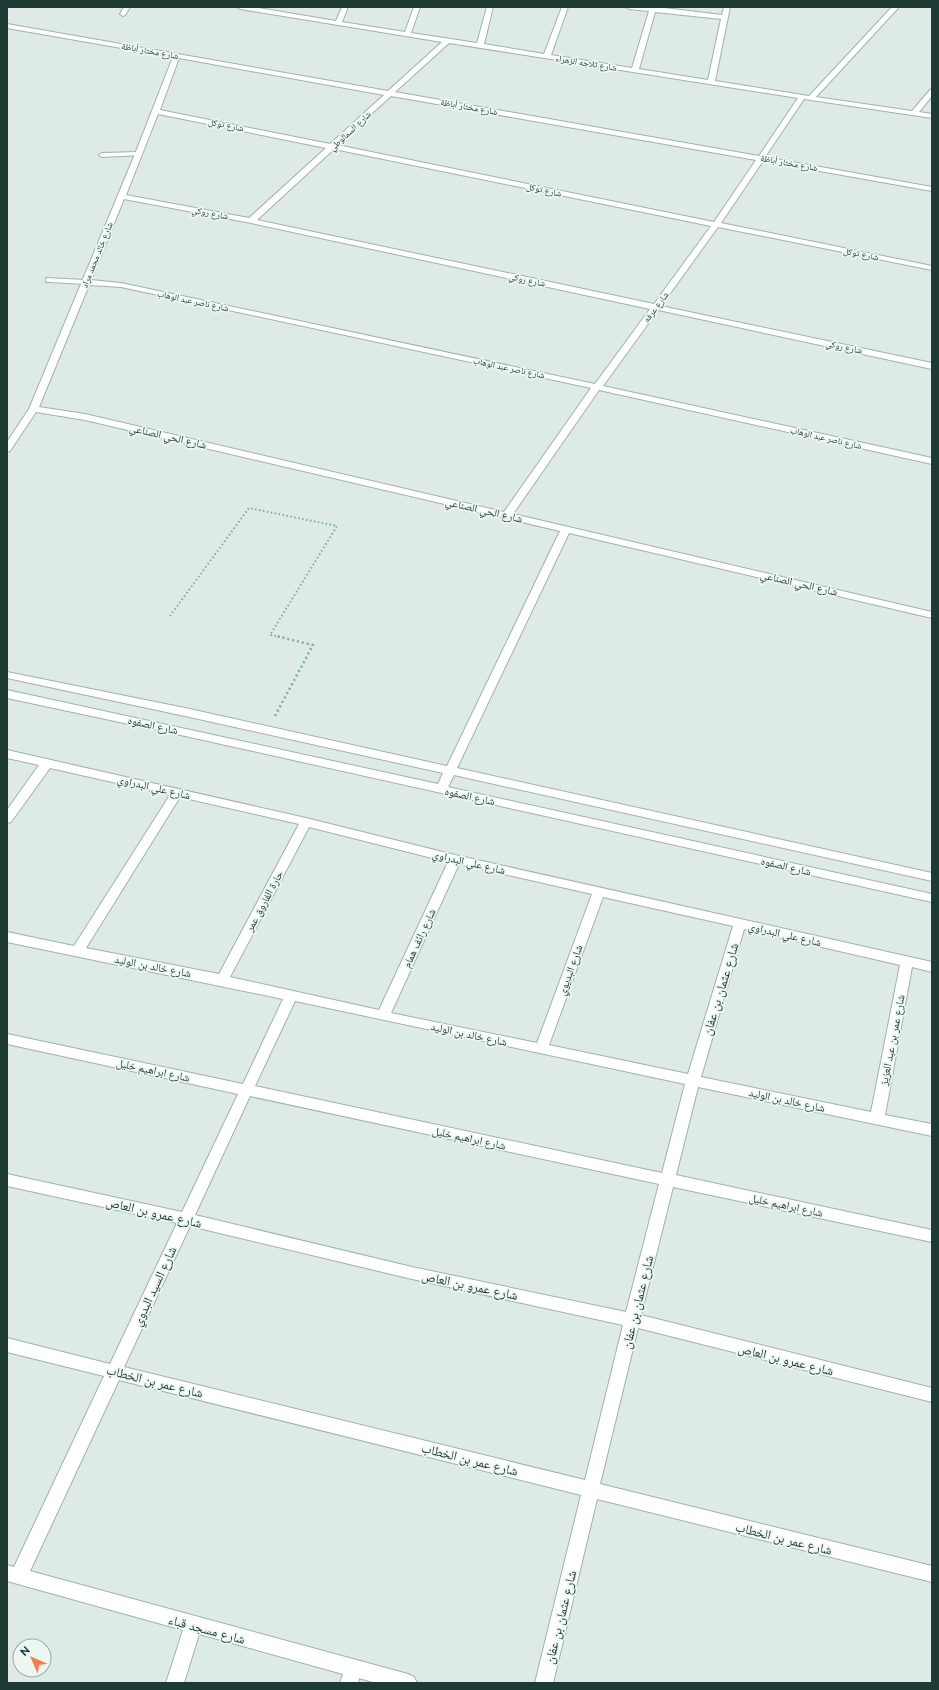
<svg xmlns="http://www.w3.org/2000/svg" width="939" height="1690" viewBox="0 0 939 1690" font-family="Raleway,'Noto Naskh Arabic',sans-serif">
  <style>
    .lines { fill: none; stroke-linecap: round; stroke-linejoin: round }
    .lane-casing { stroke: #a0b2ac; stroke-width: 2 }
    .street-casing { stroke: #a0b2ac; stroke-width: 2 }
    .path-far1 { stroke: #7bb0a1; stroke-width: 2; stroke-dasharray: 1.5 2.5; stroke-linecap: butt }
    .path { stroke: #7bb0a1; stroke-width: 2.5; stroke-dasharray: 2 3; stroke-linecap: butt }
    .lane { fill: #fff; fill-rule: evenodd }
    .street { fill: #fff; fill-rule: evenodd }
    .labels { text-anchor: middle; stroke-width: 3.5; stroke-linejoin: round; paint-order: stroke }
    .far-street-label { font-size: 9px; fill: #1e3a34; stroke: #edf7f2 }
    .street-label { font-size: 11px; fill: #1e3a34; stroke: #edf7f2 }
    .near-street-label { font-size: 13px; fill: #1e3a34; stroke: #edf7f2 }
  </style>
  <rect width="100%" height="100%" fill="#ddeae5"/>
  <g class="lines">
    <g class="lane-casing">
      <path id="lane" d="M124,7H130L125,15L123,16L120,14Z
        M139,152L141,153V155L102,157L99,155L102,153Z
        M46,278L86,280L90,282L86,284L49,282H46Z"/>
    </g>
    <g class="street-casing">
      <path id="street" d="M237,7H252L336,21L342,7H348L342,22L405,32L414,7H420L411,33L477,43L487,7H493L484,44L544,54L562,7H568L551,55L632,68L649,11L629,9L626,7H656L722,15L724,7H730L715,81L809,96L892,7H899L816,97L912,111L930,90L932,89V96L919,112L932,114V118L804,99L765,157L932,187V191L763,161L721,223L932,266V270L718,227L661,306L932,363V369L658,310L603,386L932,458V464L599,390L513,514L932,612V618L569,533L457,768L932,873V881L454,775L448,787L932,894V902L185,736L7,698V690L438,784L443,773L185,716L7,678V672L185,708L447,766L560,531L85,420L36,412L10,451L7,452V442L29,409L135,154L173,57L7,28V24L388,91L442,42L240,9ZM655,12L721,19L708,80L639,69ZM449,43L798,98L759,156L395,92ZM179,58L384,95L330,144L160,110ZM391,96L756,160L714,222L337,145ZM158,114L326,148L249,218L126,195ZM334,149L711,226L654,304L257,220ZM124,199L251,223L650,309L595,384L121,283L91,280ZM89,285L121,287L591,388L504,512L85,414L39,407Z
        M7,750L306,818L455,855L932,962V972L912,967L885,1115L932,1124V1136L698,1087L676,1175L932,1230V1242L673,1187L641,1315L932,1388V1402L638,1328L600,1484L932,1566V1582L597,1499L553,1683H535L581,1495L119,1380L30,1571L408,1674L414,1677L417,1683H376L359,1678L358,1683H340L343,1674L199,1634L184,1683H166L183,1630L7,1581V1565L14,1567L104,1376L7,1352V1338L110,1364L177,1223L7,1186V1174L182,1212L238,1094L7,1044V1034L243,1084L283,999L7,942V932L74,946L170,795L50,768L11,822L7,823V810L39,765L7,758ZM180,797L299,824L219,974L86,948ZM309,827L448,862L379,1010L230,977ZM459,864L592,894L537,1043L391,1013ZM603,897L733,926L688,1074L549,1045ZM744,929L900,965L871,1112L701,1077ZM295,1001L685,1084L662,1173L255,1086ZM250,1096L659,1184L626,1312L412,1267L195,1215ZM190,1226L412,1279L623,1325L585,1480L124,1367Z"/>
    </g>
    <path class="path-far1" d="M170,616L249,508L337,526L270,635L281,637"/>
    <path class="path" d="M275,716L313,645L276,636"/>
    <use href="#lane" class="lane"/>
    <use href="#street" class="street"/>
  </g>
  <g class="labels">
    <g class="far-street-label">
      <text transform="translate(150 51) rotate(10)" y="3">شارع مختار أباظة</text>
      <text transform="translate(586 63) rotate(9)" y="3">شارع ثلاجه الزهراء</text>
      <text transform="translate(469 107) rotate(10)" y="3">شارع مختار أباظة</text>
      <text transform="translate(226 125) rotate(11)" y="3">شارع توكل</text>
      <text transform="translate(350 131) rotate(-43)" y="3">شارع السمالوطي</text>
      <text transform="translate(789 163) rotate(10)" y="3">شارع مختار أباظة</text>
      <text transform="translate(544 190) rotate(12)" y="3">شارع توكل</text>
      <text transform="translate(210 213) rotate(11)" y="3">شارع روكي</text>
      <text transform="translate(861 254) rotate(11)" y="3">شارع توكل</text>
      <text transform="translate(97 255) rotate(-68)" y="3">شارع خالد محمد مراد</text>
      <text transform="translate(527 280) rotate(12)" y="3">شارع روكي</text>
      <text transform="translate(193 301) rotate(12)" y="3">شارع ناصر عبد الوهاب</text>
      <text transform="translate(656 307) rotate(-53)" y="3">شارع عرفه</text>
      <text transform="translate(844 347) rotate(12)" y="3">شارع روكي</text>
      <text transform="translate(509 368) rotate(12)" y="3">شارع ناصر عبد الوهاب</text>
      <text transform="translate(826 438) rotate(13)" y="3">شارع ناصر عبد الوهاب</text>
    </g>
    <g class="street-label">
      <text transform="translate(168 436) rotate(13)" y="4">شارع الحي الصناعي</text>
      <text transform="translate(484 510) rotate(13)" y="4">شارع الحي الصناعي</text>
      <text transform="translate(799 583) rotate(13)" y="4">شارع الحي الصناعي</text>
      <text transform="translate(153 725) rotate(12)" y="4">شارع الصفوه</text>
      <text transform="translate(154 787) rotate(13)" y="4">شارع علي البدراوي</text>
      <text transform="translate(470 796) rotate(12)" y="4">شارع الصفوه</text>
      <text transform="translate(469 862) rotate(13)" y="4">شارع علي البدراوي</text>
      <text transform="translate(786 866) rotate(13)" y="4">شارع الصفوه</text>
      <text transform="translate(264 901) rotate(-62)" y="4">حارة الفاروق عمر</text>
      <text transform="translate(785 934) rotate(13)" y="4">شارع علي البدراوي</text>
      <text transform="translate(419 938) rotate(-65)" y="4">شارع رائف همام</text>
      <text transform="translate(153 966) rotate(11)" y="4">شارع خالد بن الوليد</text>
      <text transform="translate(570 970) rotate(-70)" y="4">شارع البديوي</text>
      <text transform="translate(469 1034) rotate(12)" y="4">شارع خالد بن الوليد</text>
      <text transform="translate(892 1040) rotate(-79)" y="4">شارع عمر بن عبد العزيز</text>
      <text transform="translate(153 1070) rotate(12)" y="4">شارع ابراهيم خليل</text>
      <text transform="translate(787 1100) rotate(12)" y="4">شارع خالد بن الوليد</text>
      <text transform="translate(469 1138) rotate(12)" y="4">شارع ابراهيم خليل</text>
      <text transform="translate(786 1205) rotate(12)" y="4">شارع ابراهيم خليل</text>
    </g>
    <g class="near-street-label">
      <text transform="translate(720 989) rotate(-73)" y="5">شارع عثمان بن عفان</text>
      <text transform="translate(154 1212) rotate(13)" y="5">شارع عمرو بن العاص</text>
      <text transform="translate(470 1285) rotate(12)" y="5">شارع عمرو بن العاص</text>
      <text transform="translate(154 1286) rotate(-65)" y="5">شارع السيد البدوي</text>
      <text transform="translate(637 1302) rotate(-76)" y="5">شارع عثمان بن عفان</text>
      <text transform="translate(786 1359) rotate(14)" y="5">شارع عمرو بن العاص</text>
      <text transform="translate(155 1381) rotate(14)" y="5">شارع عمر بن الخطاب</text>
      <text transform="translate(470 1459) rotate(14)" y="5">شارع عمر بن الخطاب</text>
      <text transform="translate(784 1538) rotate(14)" y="5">شارع عمر بن الخطاب</text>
      <text transform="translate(560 1617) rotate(-76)" y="5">شارع عثمان بن عفان</text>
      <text transform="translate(207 1629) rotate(15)" y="5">شارع مسجد قباء</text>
    </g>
  </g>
  <rect width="939" height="1690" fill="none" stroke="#1e3a34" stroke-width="16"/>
  <g transform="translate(32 1658) rotate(315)"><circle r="19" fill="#edf7f2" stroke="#9aaba6"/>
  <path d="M0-3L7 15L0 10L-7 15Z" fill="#fb7b4a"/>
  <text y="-6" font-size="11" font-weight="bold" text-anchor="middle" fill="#1e3a34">N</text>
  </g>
</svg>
